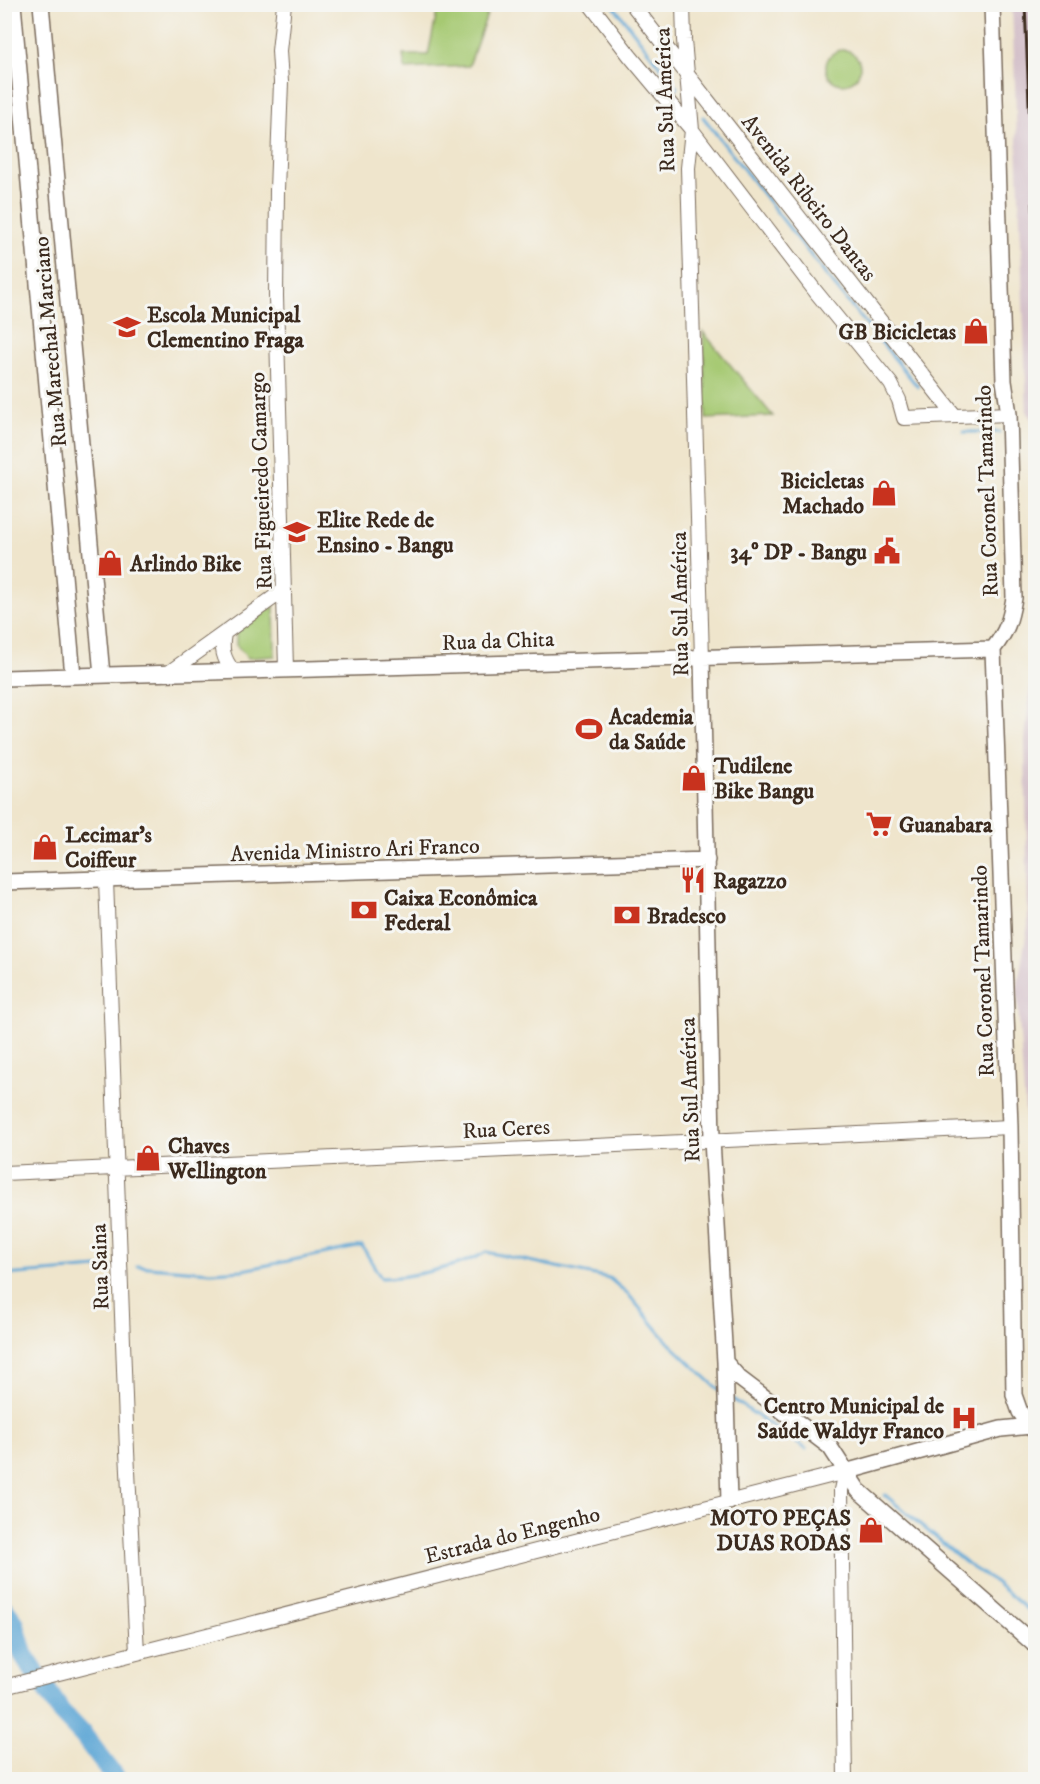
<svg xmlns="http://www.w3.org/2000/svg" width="1040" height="1784" viewBox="0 0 1040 1784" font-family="'IM FELL DW Pica',serif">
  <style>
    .industrial { fill: #d2bdc7 }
    .green { fill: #a6c972; stroke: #707a48; stroke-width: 1.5 }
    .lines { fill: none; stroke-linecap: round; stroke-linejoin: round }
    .stream { stroke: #5fa7d6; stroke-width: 3 }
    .river { stroke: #5fa7d6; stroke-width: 20 }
    .tertiary-casing { stroke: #7a6b5b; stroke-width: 16 }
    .secondary-casing { stroke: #7a6b5b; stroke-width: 18 }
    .tertiary { stroke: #fff; stroke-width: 14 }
    .secondary { stroke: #fff; stroke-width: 15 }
    .rail { stroke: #3b2a1e; stroke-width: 3 }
    .labels { text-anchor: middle; stroke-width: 6; stroke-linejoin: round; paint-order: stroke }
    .street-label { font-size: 22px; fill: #3b2a1e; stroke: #f6f6f2 }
    .poi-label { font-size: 22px; font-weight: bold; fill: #3b2a1e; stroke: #f6f6f2; text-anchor: start }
  </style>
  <rect width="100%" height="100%" fill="#f6f6f2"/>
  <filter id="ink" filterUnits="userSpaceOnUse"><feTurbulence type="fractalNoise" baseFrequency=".0167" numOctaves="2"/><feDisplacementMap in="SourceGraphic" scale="12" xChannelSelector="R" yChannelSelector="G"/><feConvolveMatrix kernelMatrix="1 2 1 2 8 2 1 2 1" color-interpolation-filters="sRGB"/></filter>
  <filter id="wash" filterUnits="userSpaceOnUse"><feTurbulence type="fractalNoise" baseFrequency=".008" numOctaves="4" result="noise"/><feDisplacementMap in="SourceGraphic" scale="24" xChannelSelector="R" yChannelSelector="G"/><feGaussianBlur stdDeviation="1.35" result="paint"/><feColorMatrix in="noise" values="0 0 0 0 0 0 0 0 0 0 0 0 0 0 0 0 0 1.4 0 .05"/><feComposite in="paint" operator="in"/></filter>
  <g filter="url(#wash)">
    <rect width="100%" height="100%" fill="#efe5cc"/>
    <path class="industrial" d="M1012,5H1035V427L1027,411Z
      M1035,634V1260L1017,989L1028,925L1025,741Z"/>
    <path class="green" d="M485,5L490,6L469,66L405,69L403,55H428L437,12V5Z
      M826 67a17 17 0 1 1 34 0a17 17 0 1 1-34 0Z
      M703,332L773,416L706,419Z
      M274,606L275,656L248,658L236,645V632Z"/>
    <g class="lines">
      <path class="stream" d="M612,4L677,88
        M703,117L829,279L918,387
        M964,432H999
        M137,1266L211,1272L243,1270L362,1246L381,1278C408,1278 463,1266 486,1252L609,1278L628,1294L668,1342L720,1391
        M4,1275L112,1267
        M731,1398L806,1449
        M885,1495L971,1567L991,1579L1036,1617"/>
      <path class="river" d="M4,1609L14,1622L23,1654L61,1712L83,1735L117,1780"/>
    </g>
  </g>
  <g filter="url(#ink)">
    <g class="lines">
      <g class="tertiary-casing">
        <path id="tertiary" d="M284,4L279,51L281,82L277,190L276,296L286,669
          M590,4L630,56L692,130L816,292L891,384L899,400L904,418L1009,414
          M632,4L955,416
          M683,4L684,40L692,130L688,168L702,658
          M224,634C221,649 223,658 233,671
          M167,674L284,590
          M106,880L127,1451L137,1653
          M4,1173L1010,1127
          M4,1687L845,1472L841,1490L845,1780"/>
      </g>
      <g class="secondary-casing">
        <path id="secondary" d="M13,4L73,676
          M41,4L102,675
          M992,4L1004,381L1009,414L1014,598C1010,621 1007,631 993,649L1010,1127L1014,1395L1020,1412L1036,1433
          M702,658L712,1140L725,1362L729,1502
          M4,678L993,649
          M4,882L707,860
          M725,1362L739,1378L830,1447L858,1490L1036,1646
          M845,1472L1001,1429L1031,1426"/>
      </g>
      <use href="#tertiary" class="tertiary"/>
      <use href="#secondary" class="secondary"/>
      <path class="rail" d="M1025,4L1036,278"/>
    </g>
  </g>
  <defs>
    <g id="school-bare" transform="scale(2.07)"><path d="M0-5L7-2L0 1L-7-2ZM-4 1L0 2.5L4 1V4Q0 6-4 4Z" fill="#c8321e" stroke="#f6f6f2" stroke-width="2.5" paint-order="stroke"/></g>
    <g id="shop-bare" transform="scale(2.07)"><path d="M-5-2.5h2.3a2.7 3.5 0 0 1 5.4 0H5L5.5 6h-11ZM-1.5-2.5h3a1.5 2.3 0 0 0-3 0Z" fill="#c8321e" stroke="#f6f6f2" stroke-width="2.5" paint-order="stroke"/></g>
    <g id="civic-bare" transform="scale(2.07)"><path d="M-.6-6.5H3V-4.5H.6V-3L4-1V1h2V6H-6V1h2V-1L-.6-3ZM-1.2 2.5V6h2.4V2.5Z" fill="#c8321e" stroke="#f6f6f2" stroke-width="2.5" paint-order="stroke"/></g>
    <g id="stadium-bare" transform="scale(2.07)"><path d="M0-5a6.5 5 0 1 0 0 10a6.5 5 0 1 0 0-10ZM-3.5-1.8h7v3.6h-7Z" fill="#c8321e" stroke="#f6f6f2" stroke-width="2.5" paint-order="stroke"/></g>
    <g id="supermarket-bare" transform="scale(2.07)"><path d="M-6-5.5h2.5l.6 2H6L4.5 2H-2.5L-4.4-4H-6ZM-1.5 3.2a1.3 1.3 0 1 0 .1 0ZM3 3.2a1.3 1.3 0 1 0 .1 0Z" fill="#c8321e" stroke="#f6f6f2" stroke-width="2.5" paint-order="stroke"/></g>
    <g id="restaurant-bare" transform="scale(2.07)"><path d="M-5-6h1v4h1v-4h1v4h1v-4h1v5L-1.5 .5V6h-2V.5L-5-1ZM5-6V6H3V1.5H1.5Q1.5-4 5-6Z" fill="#c8321e" stroke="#f6f6f2" stroke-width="2.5" paint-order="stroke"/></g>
    <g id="bank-bare" transform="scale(2.07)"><path d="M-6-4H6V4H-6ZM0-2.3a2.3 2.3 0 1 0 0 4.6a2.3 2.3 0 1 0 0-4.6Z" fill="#c8321e" stroke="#f6f6f2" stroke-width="2.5" paint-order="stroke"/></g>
    <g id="hospital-bare" transform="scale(2.07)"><path d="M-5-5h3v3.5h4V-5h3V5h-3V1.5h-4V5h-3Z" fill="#c8321e" stroke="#f6f6f2" stroke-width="2.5" paint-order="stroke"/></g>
  </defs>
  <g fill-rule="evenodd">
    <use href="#school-bare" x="127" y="327"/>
    <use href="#shop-bare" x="976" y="331"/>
    <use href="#shop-bare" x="884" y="493"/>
    <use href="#school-bare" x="297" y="532"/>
    <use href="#civic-bare" x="887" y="551"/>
    <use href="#shop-bare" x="110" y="563"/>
    <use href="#stadium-bare" x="589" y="729"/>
    <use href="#shop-bare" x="694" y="778"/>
    <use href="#supermarket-bare" x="879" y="824"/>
    <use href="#shop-bare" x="45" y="847"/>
    <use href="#restaurant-bare" x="693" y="880"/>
    <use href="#bank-bare" x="364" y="910"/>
    <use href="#bank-bare" x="627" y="915"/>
    <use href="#shop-bare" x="148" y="1158"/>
    <use href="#hospital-bare" x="964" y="1418"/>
    <use href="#shop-bare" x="871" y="1530"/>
  </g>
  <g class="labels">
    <g class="street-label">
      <text transform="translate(664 100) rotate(-92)" y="8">Rua Sul América</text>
      <text transform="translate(810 197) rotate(52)" y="8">Avenida Ribeiro Dantas</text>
      <text transform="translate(49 342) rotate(-95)" y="8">Rua Marechal Marciano</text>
      <text transform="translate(260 481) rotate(-92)" y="8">Rua Figueiredo Camargo</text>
      <text transform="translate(986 491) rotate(-92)" y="8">Rua Coronel Tamarindo</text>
      <text transform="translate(679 604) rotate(-91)" y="8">Rua Sul América</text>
      <text transform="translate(498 640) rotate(-2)" y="8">Rua da Chita</text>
      <text transform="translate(355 849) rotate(-2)" y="8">Avenida Ministro Ari Franco</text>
      <text transform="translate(982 971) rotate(-92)" y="8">Rua Coronel Tamarindo</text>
      <text transform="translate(689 1090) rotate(-92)" y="8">Rua Sul América</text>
      <text transform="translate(506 1128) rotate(-3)" y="8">Rua Ceres</text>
      <text transform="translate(99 1267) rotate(-92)" y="8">Rua Saina</text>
      <text transform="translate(512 1534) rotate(-14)" y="8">Estrada do Engenho</text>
    </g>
    <g class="poi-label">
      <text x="147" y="322">Escola Municipal<tspan x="147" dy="25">Clementino Fraga</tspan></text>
      <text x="956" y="339" text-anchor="end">GB Bicicletas</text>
      <text x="864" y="488" text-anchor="end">Bicicletas<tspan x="864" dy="25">Machado</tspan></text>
      <text x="317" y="527">Elite Rede de<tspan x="317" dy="25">Ensino - Bangu</tspan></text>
      <text x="867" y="559" text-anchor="end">34º DP - Bangu</text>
      <text x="130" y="571">Arlindo Bike</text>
      <text x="609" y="724">Academia<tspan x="609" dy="25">da Saúde</tspan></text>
      <text x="714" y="773">Tudilene<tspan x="714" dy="25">Bike Bangu</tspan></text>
      <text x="899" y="832">Guanabara</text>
      <text x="65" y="842">Lecimar's<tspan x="65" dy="25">Coiffeur</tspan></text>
      <text x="713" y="888">Ragazzo</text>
      <text x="384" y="905">Caixa Econômica<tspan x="384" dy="25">Federal</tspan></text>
      <text x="647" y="923">Bradesco</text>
      <text x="168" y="1153">Chaves<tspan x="168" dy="25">Wellington</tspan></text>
      <text x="944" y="1413" text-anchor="end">Centro Municipal de<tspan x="944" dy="25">Saúde Waldyr Franco</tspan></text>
      <text x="851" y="1525" text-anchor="end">MOTO PEÇAS<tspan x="851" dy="25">DUAS RODAS</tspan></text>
    </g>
  </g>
  <rect width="1040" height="1784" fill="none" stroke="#f6f6f2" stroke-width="24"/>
</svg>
